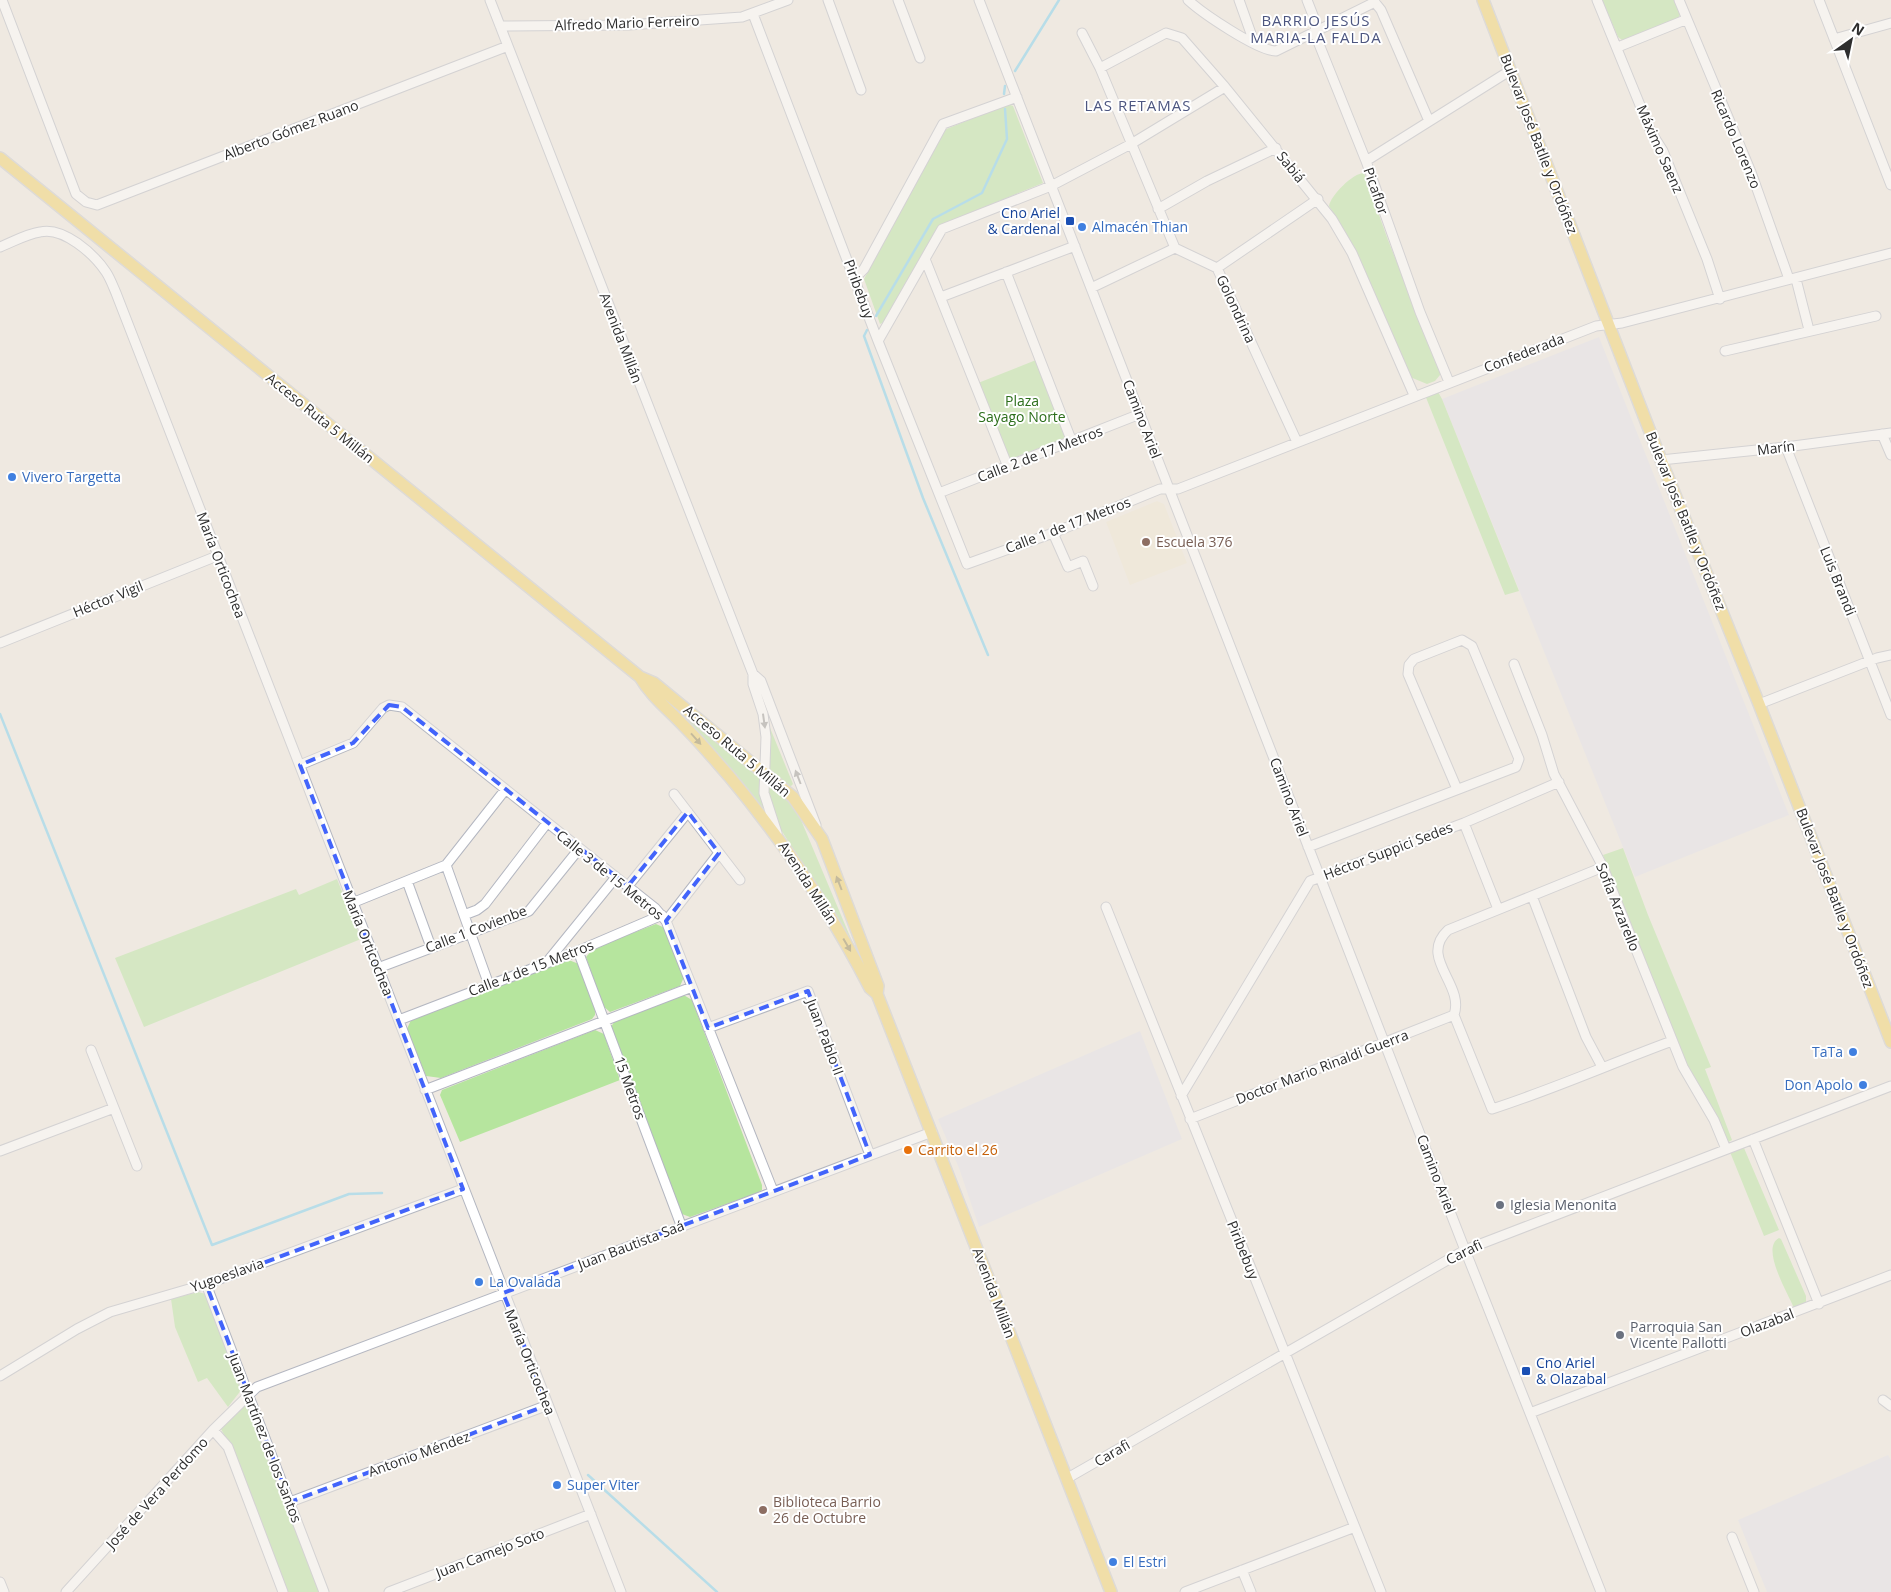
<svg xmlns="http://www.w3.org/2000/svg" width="1891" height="1592" viewBox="0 0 1891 1592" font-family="'Open Sans',sans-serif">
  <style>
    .industrial { fill: #e3e1e8 }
    .education { fill: #f0e6d1 }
    .green { fill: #b6e59e }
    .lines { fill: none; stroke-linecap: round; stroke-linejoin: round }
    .stream { stroke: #75cff0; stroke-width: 2.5 }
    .minor-casing { stroke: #b4b7c1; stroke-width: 11 }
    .major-casing { stroke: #c9c9c9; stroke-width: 14 }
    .minor { stroke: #fff; stroke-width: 9 }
    .major { stroke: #f2d163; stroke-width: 11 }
    .oneway { fill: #969696 }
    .oneway2 { fill: #908048 }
    .marked { fill: none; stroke: #4264fb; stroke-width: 4; stroke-dasharray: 10 6; stroke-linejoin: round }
    .transit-dot { fill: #1a4fb4; stroke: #fff; stroke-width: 2 }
    .shop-dot { fill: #3f7fe0; stroke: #fff; stroke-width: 2 }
    .education-dot { fill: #8d6e63; stroke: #fff; stroke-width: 2 }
    .food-dot { fill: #e8710a; stroke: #fff; stroke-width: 2 }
    .worship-dot { fill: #6b7280; stroke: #fff; stroke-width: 2 }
    .labels { text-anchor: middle; stroke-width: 4; stroke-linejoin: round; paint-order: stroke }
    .street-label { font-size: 14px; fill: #2e2e2e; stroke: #fff }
    .transit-label { font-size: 14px; fill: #164399; stroke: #fff; text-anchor: end }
    .shop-label { font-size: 14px; fill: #366cbe; stroke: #fff; text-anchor: start }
    .park-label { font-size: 14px; fill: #2c6e1b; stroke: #fff }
    .education-label { font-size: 14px; fill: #785e54; stroke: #fff; text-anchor: start }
    .food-label { font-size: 14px; fill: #c56008; stroke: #fff; text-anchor: start }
    .worship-label { font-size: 14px; fill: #5b616d; stroke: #fff; text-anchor: start }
    .neighbourhood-label { font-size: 15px; letter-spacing: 1px; fill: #4d5680; stroke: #fff }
  </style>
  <rect width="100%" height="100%" fill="#efe9e1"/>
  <path class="industrial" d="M1599,337L1789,815L1635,877L1442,399Z
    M1140,1031L1182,1139L979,1227L959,1168L938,1119Z
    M1888,1455L1891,1460V1592H1767L1738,1520Z"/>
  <path class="education" d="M1157,501L1164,504L1187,563L1130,585L1106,522Z"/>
  <path class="green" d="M1602,0H1675L1680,15L1677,20L1622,40L1618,37Z
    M1008,104L1013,106L1043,183L938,226L886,321L880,324L864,279L944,130Z
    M1364,173L1388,240L1440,370V375L1435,381L1427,384L1410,377L1347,237L1329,206C1331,195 1353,173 1364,173Z
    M1036,360L1066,436L1065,438L1011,459L1007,458L978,383Z
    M1437,390L1442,399L1519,591L1505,595L1425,395Z
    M656,692L759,775V792L767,817Z
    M768,723L793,784L789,788L767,770Z
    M767,780L788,799L801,820L854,946L778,825L768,798Z
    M1623,848L1648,915L1711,1067L1705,1069L1732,1140L1727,1143L1688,1072L1603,855Z
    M337,879L361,939L144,1027L115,958L296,889L299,895Z
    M656,924L665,928L684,977L680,986L610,1012L603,1006L586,957L594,948Z
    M566,959L579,964L595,1010V1015L592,1019L441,1078L426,1076L407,1029L411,1020Z
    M682,994L692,1000L762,1185V1190L757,1193L690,1217L682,1214L611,1027L616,1019Z
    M595,1030L604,1034L620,1080L460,1142L440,1095L442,1090Z
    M1744,1148L1779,1230L1764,1236L1730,1152Z
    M1779,1238L1781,1239L1806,1296V1302L1794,1308C1788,1293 1760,1248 1779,1238Z
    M198,1292L206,1294L242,1389L228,1407L207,1378L198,1382L175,1327L171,1299Z
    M246,1403L249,1405L321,1592H285L228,1442L221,1429Z"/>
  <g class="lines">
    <path class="stream" d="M1015,71L1059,0
      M1004,94L1005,86
      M876,316L933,219L982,193L1007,139L1005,109
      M867,330L864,336L923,498L988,655
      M0,714L212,1245L349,1194L382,1193
      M588,1475L717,1592"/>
    <g class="minor-casing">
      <path id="minor" d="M2,0L76,194L86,202L97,205L508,46
        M490,0L753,674V684L763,714L766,737L764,793L777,833
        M828,0L861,90
        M898,0L920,58
        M979,0L1465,1250L1601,1592
        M1188,0C1202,13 1258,51 1276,51L1375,2
        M1239,0L1254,42
        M1307,0L1316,23L1315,32L1319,44L1366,161L1420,312L1449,382
        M1373,0L1381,10L1429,121
        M1597,0L1651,132L1663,151L1707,259L1720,299
        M1679,0L1751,172L1789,279
        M1819,0L1891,185
        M753,14L878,341L967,564L1053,533L1160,489H1178L1596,326L1622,323L1891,253
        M500,26L629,25L742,17L788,0
        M1082,33L1100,68L1175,248L1217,268L1297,442
        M1834,39L1891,23
        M1618,47L1685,20
        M1100,68L1166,33L1182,38L1225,87L1332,219L1352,253L1414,395
        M1366,161L1511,70
        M1158,209L1207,181L1276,148
        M0,247C13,242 26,234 40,232C63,226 94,254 106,272C110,278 113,286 116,293C281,727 452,1159 621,1592
        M925,259L1008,467
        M1217,268L1318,199
        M1006,272L1072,442
        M855,278L864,269L943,124L1017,97
        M1796,279L1809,330
        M1091,288L1175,248
        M941,297L1075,246
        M878,341L942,229L1051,186L1131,144L1225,87
        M1725,351L1876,316
        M1882,434L1891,455
        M1786,447L1891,715
        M1661,460L1786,447L1891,433
        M939,493L1140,414
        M1053,533L1068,567L1083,561L1093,586
        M0,643L217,556
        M1514,664L1542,735L1554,774L1603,867L1683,1067L1714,1120L1726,1149
        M753,674L761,681L816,825
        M1759,704L1877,658L1891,655
        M300,765L353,743L383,708L389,705L402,707L655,908L666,921L773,1191
        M674,794L740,880
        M1464,823L1498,909
        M1308,847L1516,767L1519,759L1472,646L1462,640L1414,659L1409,665L1408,674L1457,789
        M446,865L489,985
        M1603,867L1448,930C1418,958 1465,984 1454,1015L1492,1109C1554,1089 1612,1063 1672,1041
        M407,881L431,947
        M628,886L688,812
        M1532,896L1586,1037L1602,1067
        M352,903L446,865L505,790
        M1106,907L1381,1592
        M464,915L477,910L485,904L547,823
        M666,921L719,853
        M578,951L681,1225
        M547,962L616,877
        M378,968L529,911L579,849
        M399,1020L578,951L662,915
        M708,1028L808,991L870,1155
        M91,1050L137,1166
        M425,1090L692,987
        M1181,1096L1310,881L1464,823L1559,782
        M1190,1119L1454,1015
        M1753,1139L1819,1304
        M0,1151L114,1108
        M206,1284L324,1592
        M0,1376L77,1329L110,1312L206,1284L463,1189
        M1883,1400L1891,1406
        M1530,1413L1891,1275
        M213,1430L228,1447L283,1592
        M1066,1479L1465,1250L1891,1086
        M290,1502L548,1405
        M1732,1537L1754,1592
        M1242,1570L1251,1592
        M0,1582L4,1592
        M66,1592L213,1430L257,1387L932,1132
        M389,1592L591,1514
        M1185,1592L1355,1527"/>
    </g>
    <g class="major-casing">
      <path id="major" d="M1483,0L1661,460L1759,704L1891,1042
        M0,158L640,677L654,683L793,797L822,839L878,986L877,994
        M640,677C651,696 668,709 683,725C699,741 714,759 729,776C784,842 831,912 870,988L877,994L1111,1592"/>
    </g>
    <use href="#minor" class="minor"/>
    <use href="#major" class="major"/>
  </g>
  <defs><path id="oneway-solid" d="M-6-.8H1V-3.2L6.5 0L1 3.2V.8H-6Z" transform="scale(1.25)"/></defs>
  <g class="oneway">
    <use href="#oneway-solid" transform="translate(764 721) rotate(82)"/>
    <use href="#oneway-solid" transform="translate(798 777) rotate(-111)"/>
  </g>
  <g class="oneway2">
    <use href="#oneway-solid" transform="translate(696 739) rotate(48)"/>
    <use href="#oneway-solid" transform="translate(839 883) rotate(-111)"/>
    <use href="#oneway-solid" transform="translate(847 945) rotate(60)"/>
  </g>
  <path d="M0 0H1891V1592H0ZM389,705L402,707L628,886L688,812L719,853L666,921L708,1028L808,991L870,1155L503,1293L548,1405L290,1502L206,1284L463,1189L300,765L353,743Z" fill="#efe9e1" fill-opacity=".55" fill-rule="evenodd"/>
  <path class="marked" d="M389,705L402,707L628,886L688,812L719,853L666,921L708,1028L808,991L870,1155L503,1293L548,1405L290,1502L206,1284L463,1189L300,765L353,743Z"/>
  <g class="transit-dot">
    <rect x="1065" y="216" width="10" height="10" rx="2.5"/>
    <rect x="1521" y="1366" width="10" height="10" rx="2.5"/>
  </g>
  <g class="shop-dot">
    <circle cx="1082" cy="227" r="5"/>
    <circle cx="12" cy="477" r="5"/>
    <circle cx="1853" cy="1052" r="5"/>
    <circle cx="1863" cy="1085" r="5"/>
    <circle cx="479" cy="1282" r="5"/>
    <circle cx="557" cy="1485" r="5"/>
    <circle cx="1113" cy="1562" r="5"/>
  </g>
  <g class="education-dot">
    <circle cx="1146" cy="542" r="5"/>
    <circle cx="763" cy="1510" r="5"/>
  </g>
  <circle class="food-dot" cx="908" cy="1150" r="5"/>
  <g class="worship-dot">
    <circle cx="1500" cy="1205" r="5"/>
    <circle cx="1620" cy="1335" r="5"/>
  </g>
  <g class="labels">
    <g class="street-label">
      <text transform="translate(627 23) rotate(-2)" y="5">Alfredo Mario Ferreiro</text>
      <text transform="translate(291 130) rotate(-21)" y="5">Alberto Gómez Ruano</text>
      <text transform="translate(1736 139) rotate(67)" y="5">Ricardo Lorenzo</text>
      <text transform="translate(1539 144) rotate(69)" y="5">Bulevar José Batlle y Ordóñez</text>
      <text transform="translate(1660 149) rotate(66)" y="5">Máximo Saenz</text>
      <text transform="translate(1291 167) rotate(51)" y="5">Sabiá</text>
      <text transform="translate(1376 191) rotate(71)" y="5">Picaflor</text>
      <text transform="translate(859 289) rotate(70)" y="5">Piribebuy</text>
      <text transform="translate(1236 309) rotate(65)" y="5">Golondrina</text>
      <text transform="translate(621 338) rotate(69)" y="5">Avenida Millán</text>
      <text transform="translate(1524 353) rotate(-21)" y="5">Confederada</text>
      <text transform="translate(320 418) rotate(39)" y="5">Acceso Ruta 5 Millán</text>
      <text transform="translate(1142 419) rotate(69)" y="5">Camino Ariel</text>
      <text transform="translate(1776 448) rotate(-7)" y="5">Marín</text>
      <text transform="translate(1040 454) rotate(-21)" y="5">Calle 2 de 17 Metros</text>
      <text transform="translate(1686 521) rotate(68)" y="5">Bulevar José Batlle y Ordóñez</text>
      <text transform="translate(1068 525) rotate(-21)" y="5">Calle 1 de 17 Metros</text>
      <text transform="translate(221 565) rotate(69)" y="5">María Orticochea</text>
      <text transform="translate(1838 581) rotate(68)" y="5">Luis Brandi</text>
      <text transform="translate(108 599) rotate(-22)" y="5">Héctor Vigil</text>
      <text transform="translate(737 751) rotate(40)" y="5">Acceso Ruta 5 Millán</text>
      <text transform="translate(1289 797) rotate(69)" y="5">Camino Ariel</text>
      <text transform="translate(1388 851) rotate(-21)" y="5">Héctor Suppici Sedes</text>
      <text transform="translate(610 875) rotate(39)" y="5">Calle 3 de 15 Metros</text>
      <text transform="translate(808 883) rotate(57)" y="5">Avenida Millán</text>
      <text transform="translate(1835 898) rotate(69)" y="5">Bulevar José Batlle y Ordóñez</text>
      <text transform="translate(1618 907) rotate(68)" y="5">Sofía Arzarello</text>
      <text transform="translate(476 929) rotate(-21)" y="5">Calle 1 Covienbe</text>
      <text transform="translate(368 943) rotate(68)" y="5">María Orticochea</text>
      <text transform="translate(531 968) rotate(-21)" y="5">Calle 4 de 15 Metros</text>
      <text transform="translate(825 1037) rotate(69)" y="5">Juan Pablo II</text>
      <text transform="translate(1322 1067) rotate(-21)" y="5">Doctor Mario Rinaldi Guerra</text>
      <text transform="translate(630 1088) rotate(70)" y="5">15 Metros</text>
      <text transform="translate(1436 1174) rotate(69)" y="5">Camino Ariel</text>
      <text transform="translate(631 1245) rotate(-21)" y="5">Juan Bautista Saá</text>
      <text transform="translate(1243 1250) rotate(68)" y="5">Piribebuy</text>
      <text transform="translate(1464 1252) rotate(-26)" y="5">Carafi</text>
      <text transform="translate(227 1275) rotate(-19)" y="5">Yugoeslavia</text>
      <text transform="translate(994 1293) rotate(69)" y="5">Avenida Millán</text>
      <text transform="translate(1767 1323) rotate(-21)" y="5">Olazabal</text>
      <text transform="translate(530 1362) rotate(68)" y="5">María Orticochea</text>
      <text transform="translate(265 1438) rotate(69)" y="5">Juan Martínez de los Santos</text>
      <text transform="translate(1112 1453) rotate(-30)" y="5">Carafi</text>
      <text transform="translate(419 1454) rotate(-20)" y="5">Antonio Méndez</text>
      <text transform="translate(157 1493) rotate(-48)" y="5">José de Vera Perdomo</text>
      <text transform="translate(490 1553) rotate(-21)" y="5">Juan Camejo Soto</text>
    </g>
    <g class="transit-label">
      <text x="1060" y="218">Cno Ariel<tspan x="1060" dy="16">&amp; Cardenal</tspan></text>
      <text x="1536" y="1368" text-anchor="start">Cno Ariel<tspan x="1536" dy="16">&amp; Olazabal</tspan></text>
    </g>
    <g class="shop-label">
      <text x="1092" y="232">Almacén Thian</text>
      <text x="22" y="482">Vivero Targetta</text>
      <text x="1843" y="1057" text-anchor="end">TaTa</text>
      <text x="1853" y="1090" text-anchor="end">Don Apolo</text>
      <text x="489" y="1287">La Ovalada</text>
      <text x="567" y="1490">Super Viter</text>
      <text x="1123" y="1567">El Estri</text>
    </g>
    <g class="park-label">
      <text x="1022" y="406">Plaza<tspan x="1022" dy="16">Sayago Norte</tspan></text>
    </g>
    <g class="education-label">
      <text x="1156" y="547">Escuela 376</text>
      <text x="773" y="1507">Biblioteca Barrio<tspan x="773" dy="16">26 de Octubre</tspan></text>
    </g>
    <g class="food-label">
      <text x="918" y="1155">Carrito el 26</text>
    </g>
    <g class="worship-label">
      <text x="1510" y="1210">Iglesia Menonita</text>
      <text x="1630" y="1332">Parroquia San<tspan x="1630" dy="16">Vicente Pallotti</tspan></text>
    </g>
    <g class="neighbourhood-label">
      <text x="1316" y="26">BARRIO JESÚS<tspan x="1316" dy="17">MARIA-LA FALDA</tspan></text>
      <text x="1138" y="111">LAS RETAMAS</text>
    </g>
  </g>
  <g transform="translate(1851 40) rotate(33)" stroke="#ffffff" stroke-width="4" paint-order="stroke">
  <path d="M0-4L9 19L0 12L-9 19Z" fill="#2e2e2e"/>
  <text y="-8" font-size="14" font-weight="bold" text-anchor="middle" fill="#2e2e2e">N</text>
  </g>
</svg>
